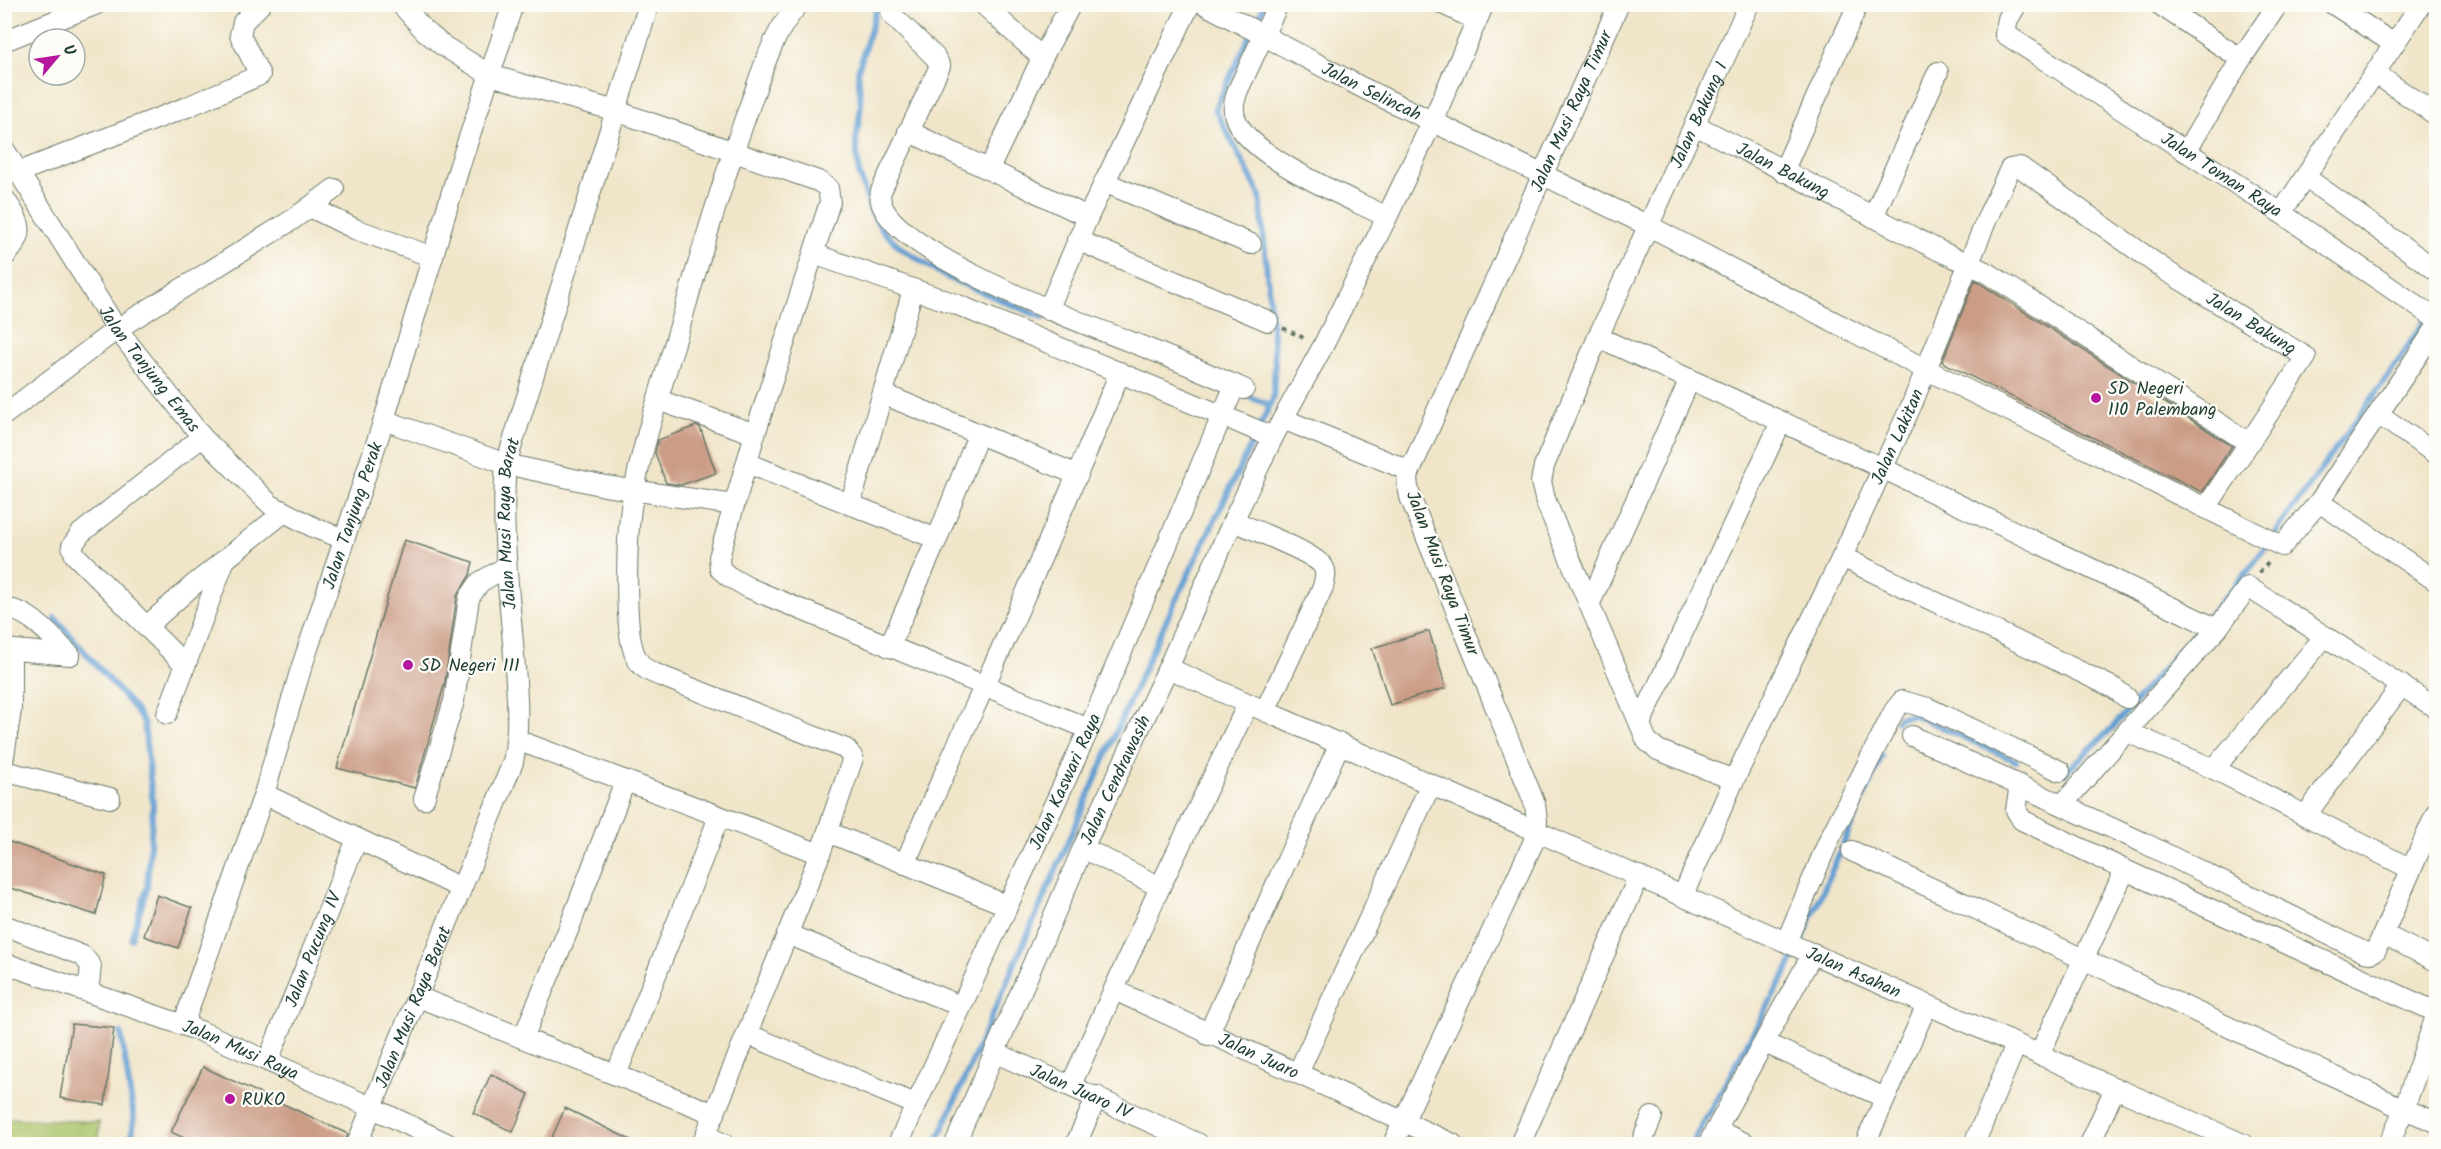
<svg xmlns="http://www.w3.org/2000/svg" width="2441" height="1149" viewBox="0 0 2441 1149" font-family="Kalam,sans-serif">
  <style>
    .green { fill: #abc46a; stroke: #65804f; stroke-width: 1.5 }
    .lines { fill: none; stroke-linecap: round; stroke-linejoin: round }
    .stream { stroke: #629ed2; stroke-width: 6 }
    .building { fill: #cb9c86 }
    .minor-casing { stroke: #687868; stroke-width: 22 }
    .path { stroke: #687868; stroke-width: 4; stroke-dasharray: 4.5 4.5; stroke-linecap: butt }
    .minor { stroke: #fff; stroke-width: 20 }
    .poi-dot { fill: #b5179e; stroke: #fdfcf7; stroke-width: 2 }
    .labels { text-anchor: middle; stroke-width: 4.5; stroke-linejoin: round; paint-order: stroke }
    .street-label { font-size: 18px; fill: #1f3d34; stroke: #fdfcf7 }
    .poi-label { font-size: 18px; fill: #1f3d34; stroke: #fdfcf7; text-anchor: start }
  </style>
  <rect width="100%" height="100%" fill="#fdfcf7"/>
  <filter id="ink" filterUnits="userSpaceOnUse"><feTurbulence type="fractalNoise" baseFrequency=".0167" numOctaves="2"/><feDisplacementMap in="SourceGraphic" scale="12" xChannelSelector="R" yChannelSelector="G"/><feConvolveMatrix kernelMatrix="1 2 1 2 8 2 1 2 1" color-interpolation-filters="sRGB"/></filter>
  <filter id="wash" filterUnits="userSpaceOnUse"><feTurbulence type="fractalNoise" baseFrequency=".008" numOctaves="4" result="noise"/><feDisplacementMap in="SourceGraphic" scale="24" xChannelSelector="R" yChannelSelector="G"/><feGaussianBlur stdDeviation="1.35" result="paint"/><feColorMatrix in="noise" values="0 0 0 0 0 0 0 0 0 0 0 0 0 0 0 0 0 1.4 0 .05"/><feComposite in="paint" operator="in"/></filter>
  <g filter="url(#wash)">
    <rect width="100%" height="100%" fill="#f0e5c9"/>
    <path class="green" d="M5,1118L99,1122V1144H5Z
      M1406,1132L1437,1144H1401Z"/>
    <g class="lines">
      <path class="stream" d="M878,4L858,71L861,105L856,142L859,173L871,211L882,230L901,248L946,277L1044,318
        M1244,395L1270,405
        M55,618L133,707L144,723L153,805L147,888L131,939
        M1897,721L1899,717L1915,715L2016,761
        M2065,773L2113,727L2251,567L2398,362L2436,302
        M121,1033L134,1119L131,1144
        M936,1144L1152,650L1273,399L1275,362L1260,195L1215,109L1265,4
        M1692,1144L1792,962L1882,755"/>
    </g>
    <g id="blocks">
      <path class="building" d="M1975,280L2232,446L2202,492L1942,362Z
        M696,426L700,427L716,473L681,485L666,483L655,453L658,440Z
        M404,540L473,562L470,575L457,596L445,682L415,788L337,768Z
        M1429,631L1446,688L1390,705L1372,648Z
        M4,840L106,875L96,915L4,886Z
        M157,895L192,908L178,948L144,936Z
        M72,1024L114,1028L105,1105L60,1098Z
        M203,1067L348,1134L345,1144H197L171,1132Z
        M491,1074L529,1094L513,1132L473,1113Z
        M565,1108L639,1144H549Z"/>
    </g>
  </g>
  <g filter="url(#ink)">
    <use href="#blocks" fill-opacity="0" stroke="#687868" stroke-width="1.5"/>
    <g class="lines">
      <g class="minor-casing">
        <g id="minor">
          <path d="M401,4L424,30L442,45L490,75L616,111L818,181L828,188L830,202L755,434L719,557L720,569L728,576L749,588L1089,729"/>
          <path d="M893,4L891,11L893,16L935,57L940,66L881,191C866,245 1097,329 1139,345C1174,359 1209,374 1244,389"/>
          <path d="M983,4L1042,58"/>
          <path id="s1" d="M1204,4L1363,88L1649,226L1925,369L2282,546L2319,502L2436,328"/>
          <path d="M1278,4L1238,90C1235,99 1232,107 1235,117C1247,157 1350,198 1387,217"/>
          <path d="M1443,4L1476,20"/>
          <path id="s2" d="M2017,4L2008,19L2005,34L2281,213L2436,319"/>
          <path d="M2159,4L2241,59"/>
          <path d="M2333,4L2394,44"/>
          <path d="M4,41L97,4"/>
          <path d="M2376,74L2436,115"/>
          <path id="s3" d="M1695,125L1940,251L1988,273L2249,443"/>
          <path d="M908,131L1088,217"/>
          <path id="s4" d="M4,149L117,329L202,437L271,505L315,528L344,539"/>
          <path d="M2186,152L2241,59L2278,4"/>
          <path d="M989,169L1042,58L1071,4"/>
          <path d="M19,172L187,107L260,75L240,35L243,22L261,4"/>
          <path d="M1783,172L1854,13"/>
          <path d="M2305,177L2436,270"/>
          <path d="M1104,182L1251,244"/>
          <path d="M4,198C21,223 28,233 4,257"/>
          <path d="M310,207L355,229L433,257"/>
          <path d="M2281,213L2421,4"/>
          <path d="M1873,217L1938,72"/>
          <path d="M1077,240L1268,321"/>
          <path d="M814,254L958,305L1273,437"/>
          <path d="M1048,310L1088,217L1190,4"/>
          <path d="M1598,337L1882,468L2217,629"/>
          <path d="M883,394L1078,475"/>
          <path d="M658,400L755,434"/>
          <path d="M2378,414L2436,454"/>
          <path d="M4,415L117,329L292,220L334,189"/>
          <path d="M1283,419L1410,471"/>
          <path d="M384,420L506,464L605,486L734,505"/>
          <path d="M747,463L937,539"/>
          <path d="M2319,502L2436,581"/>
          <path d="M850,505L913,290"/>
          <path d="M1233,521C1249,528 1318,554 1324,568C1327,574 1324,581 1323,587L1265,711"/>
          <path d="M1842,557L2114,688L2127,698"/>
          <path d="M1590,603L1690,379"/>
          <path d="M4,610C26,605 55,641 70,655"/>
          <path d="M146,627L192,586L283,513"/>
          <path d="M889,647L937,539L978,435"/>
          <path d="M4,649L70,655"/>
          <path d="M185,665L75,555L72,546L81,533L202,437"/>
          <path id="s5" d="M1168,668L2115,1088L2090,1144"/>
          <path d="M167,714L224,562"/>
          <path d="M1640,724L1781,422"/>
          <path d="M2127,732L2214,769L2411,869"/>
          <path d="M1912,736L2142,842L2364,952L2371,953L2376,950L2436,813"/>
          <path d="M517,740L820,854"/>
          <path d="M4,756L11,710V650"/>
          <path d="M2214,769L2325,636"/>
          <path d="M4,771L110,798"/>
          <path id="s6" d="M1734,780L1658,750L1647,741L1546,502L1541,482L1544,466L1598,337L1749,4"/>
          <path d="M2020,785L2016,810L2022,820L2125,870"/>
          <path d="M264,794L461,888"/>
          <path d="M424,799L454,701L469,598L480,582L506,567"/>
          <path d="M2063,804L2217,629L2248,587L2436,708"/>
          <path d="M2306,815L2402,685"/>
          <path d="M828,832L1006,905"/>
          <path d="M1083,848L1160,887"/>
          <path d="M1852,851L2404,1109L2436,1016"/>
          <path d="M905,864C937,787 973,712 1007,636C1046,548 1084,460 1120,372"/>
          <path id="s7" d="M1683,895L1734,780L1842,557L1912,404L1988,216L2010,169L2020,167L2168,272L2306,357L2206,508"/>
          <path d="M4,925L83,956L91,966L88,992"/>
          <path d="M788,934L960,1006"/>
          <path d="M2383,934L2436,961"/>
          <path d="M1787,940L1829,840L1894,711L1902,701L1928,708L2060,771"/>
          <path id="s8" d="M4,963L200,1031L373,1108L448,1144"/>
          <path id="s9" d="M1114,990L1453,1144"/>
          <path d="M418,997L715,1114"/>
          <path id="s10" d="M183,1025L264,794L300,672L384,420L459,168L513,4"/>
          <path d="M747,1034L915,1104"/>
          <path d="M1208,1035L1340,743"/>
          <path d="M523,1038L569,928L625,781"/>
          <path d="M1765,1043L1885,1098"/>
          <path id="s11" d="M996,1053L1199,1144"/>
          <path d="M2039,1055L2125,870L2436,1012"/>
          <path id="s12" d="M268,1061L357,839"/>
          <path d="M1298,1073L1431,784"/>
          <path d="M616,1075L719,817"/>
          <path d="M1071,1085L1160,887L1248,704"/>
          <path d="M2115,1088L2243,1144"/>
          <path d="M1716,1130L1747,1144"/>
          <path d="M706,1136L724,1144"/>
          <path id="s13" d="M357,1144L513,762C521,722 516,683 513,643C508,583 501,524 506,464L649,4"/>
          <path d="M702,1144L820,854L853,758L846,749L661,676C650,672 641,668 636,657C623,633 627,538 631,508C641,444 664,381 682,319C703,246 725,173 751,102C763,69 774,30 799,4"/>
          <path id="s14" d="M898,1144L1089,729L1235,385"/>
          <path id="s15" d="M955,1144L1083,848L1168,668L1233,521L1273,437L1323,346L1387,217L1433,120L1484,4"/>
          <path d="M1076,1144L1097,1096"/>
          <path id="s16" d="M1393,1144L1533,843L1537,821L1535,804L1410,497L1407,481L1410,471L1619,4"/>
          <path d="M1520,1144L1639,876"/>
          <path d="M1641,1144L1652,1117"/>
          <path d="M1708,1144L1813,953"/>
          <path d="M1865,1144L1927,1005"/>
          <path d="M1974,1144L2016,1045"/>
          <path d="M2389,1144L2404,1109L2436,1122"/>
        </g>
      </g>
      <path class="path" d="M1283,328L1306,339
        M2259,573L2270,561"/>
      <use href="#minor" class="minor"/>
    </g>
  </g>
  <g class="poi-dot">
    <circle cx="2096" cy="398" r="6"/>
    <circle cx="408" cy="665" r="6"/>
    <circle cx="230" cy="1099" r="6"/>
  </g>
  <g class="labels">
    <g class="street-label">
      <text dy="6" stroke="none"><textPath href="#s1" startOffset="189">Jalan Selincah</textPath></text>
      <text dy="6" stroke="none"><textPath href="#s16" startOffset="1124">Jalan Musi Raya Timur</textPath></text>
      <text dy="6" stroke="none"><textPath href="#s6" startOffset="776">Jalan Bakung I</textPath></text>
      <text dy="6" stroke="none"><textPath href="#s3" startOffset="99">Jalan Bakung</textPath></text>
      <text dy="6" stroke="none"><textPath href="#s2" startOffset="291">Jalan Toman Raya</textPath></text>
      <text dy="6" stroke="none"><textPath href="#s7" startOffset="1086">Jalan Bakung</textPath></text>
      <text dy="6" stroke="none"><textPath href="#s4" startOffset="264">Jalan Tanjung Emas</textPath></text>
      <text dy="6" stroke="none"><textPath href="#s7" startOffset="506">Jalan Lakitan</textPath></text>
      <text dy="6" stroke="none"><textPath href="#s10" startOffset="537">Jalan Tanjung Perak</textPath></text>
      <text dy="6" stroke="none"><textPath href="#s13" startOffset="652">Jalan Musi Raya Barat</textPath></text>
      <text transform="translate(1443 573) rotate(69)" y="6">Jalan Musi Raya Timur</text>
      <text dy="6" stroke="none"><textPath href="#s15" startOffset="398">Jalan Cendrawasih</textPath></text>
      <text dy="6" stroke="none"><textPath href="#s14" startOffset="399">Jalan Kaswari Raya</textPath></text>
      <text dy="6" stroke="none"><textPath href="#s12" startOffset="120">Jalan Pucung IV</textPath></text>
      <text dy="6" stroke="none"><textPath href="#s5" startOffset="750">Jalan Asahan</textPath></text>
      <text dy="6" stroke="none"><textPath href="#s13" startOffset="148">Jalan Musi Raya Barat</textPath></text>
      <text dy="6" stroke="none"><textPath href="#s8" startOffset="252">Jalan Musi Raya</textPath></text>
      <text dy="6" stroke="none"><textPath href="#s9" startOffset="159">Jalan Juaro</textPath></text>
      <text dy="6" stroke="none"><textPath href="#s11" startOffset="93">Jalan Juaro IV</textPath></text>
    </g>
    <g class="poi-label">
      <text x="2108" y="394">SD Negeri<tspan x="2108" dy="21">110 Palembang</tspan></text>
      <text x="420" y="671">SD Negeri 111</text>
      <text x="242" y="1105">RUKO</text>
    </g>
  </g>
  <rect width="2441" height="1149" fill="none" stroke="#fdfcf7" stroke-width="24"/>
  <g transform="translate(57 57) rotate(61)"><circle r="28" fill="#fdfcf7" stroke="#a4b0a9" stroke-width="1.5"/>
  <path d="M0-4.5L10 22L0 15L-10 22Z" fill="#b5179e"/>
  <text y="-9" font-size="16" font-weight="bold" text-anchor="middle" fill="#1f3d34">U</text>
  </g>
</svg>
